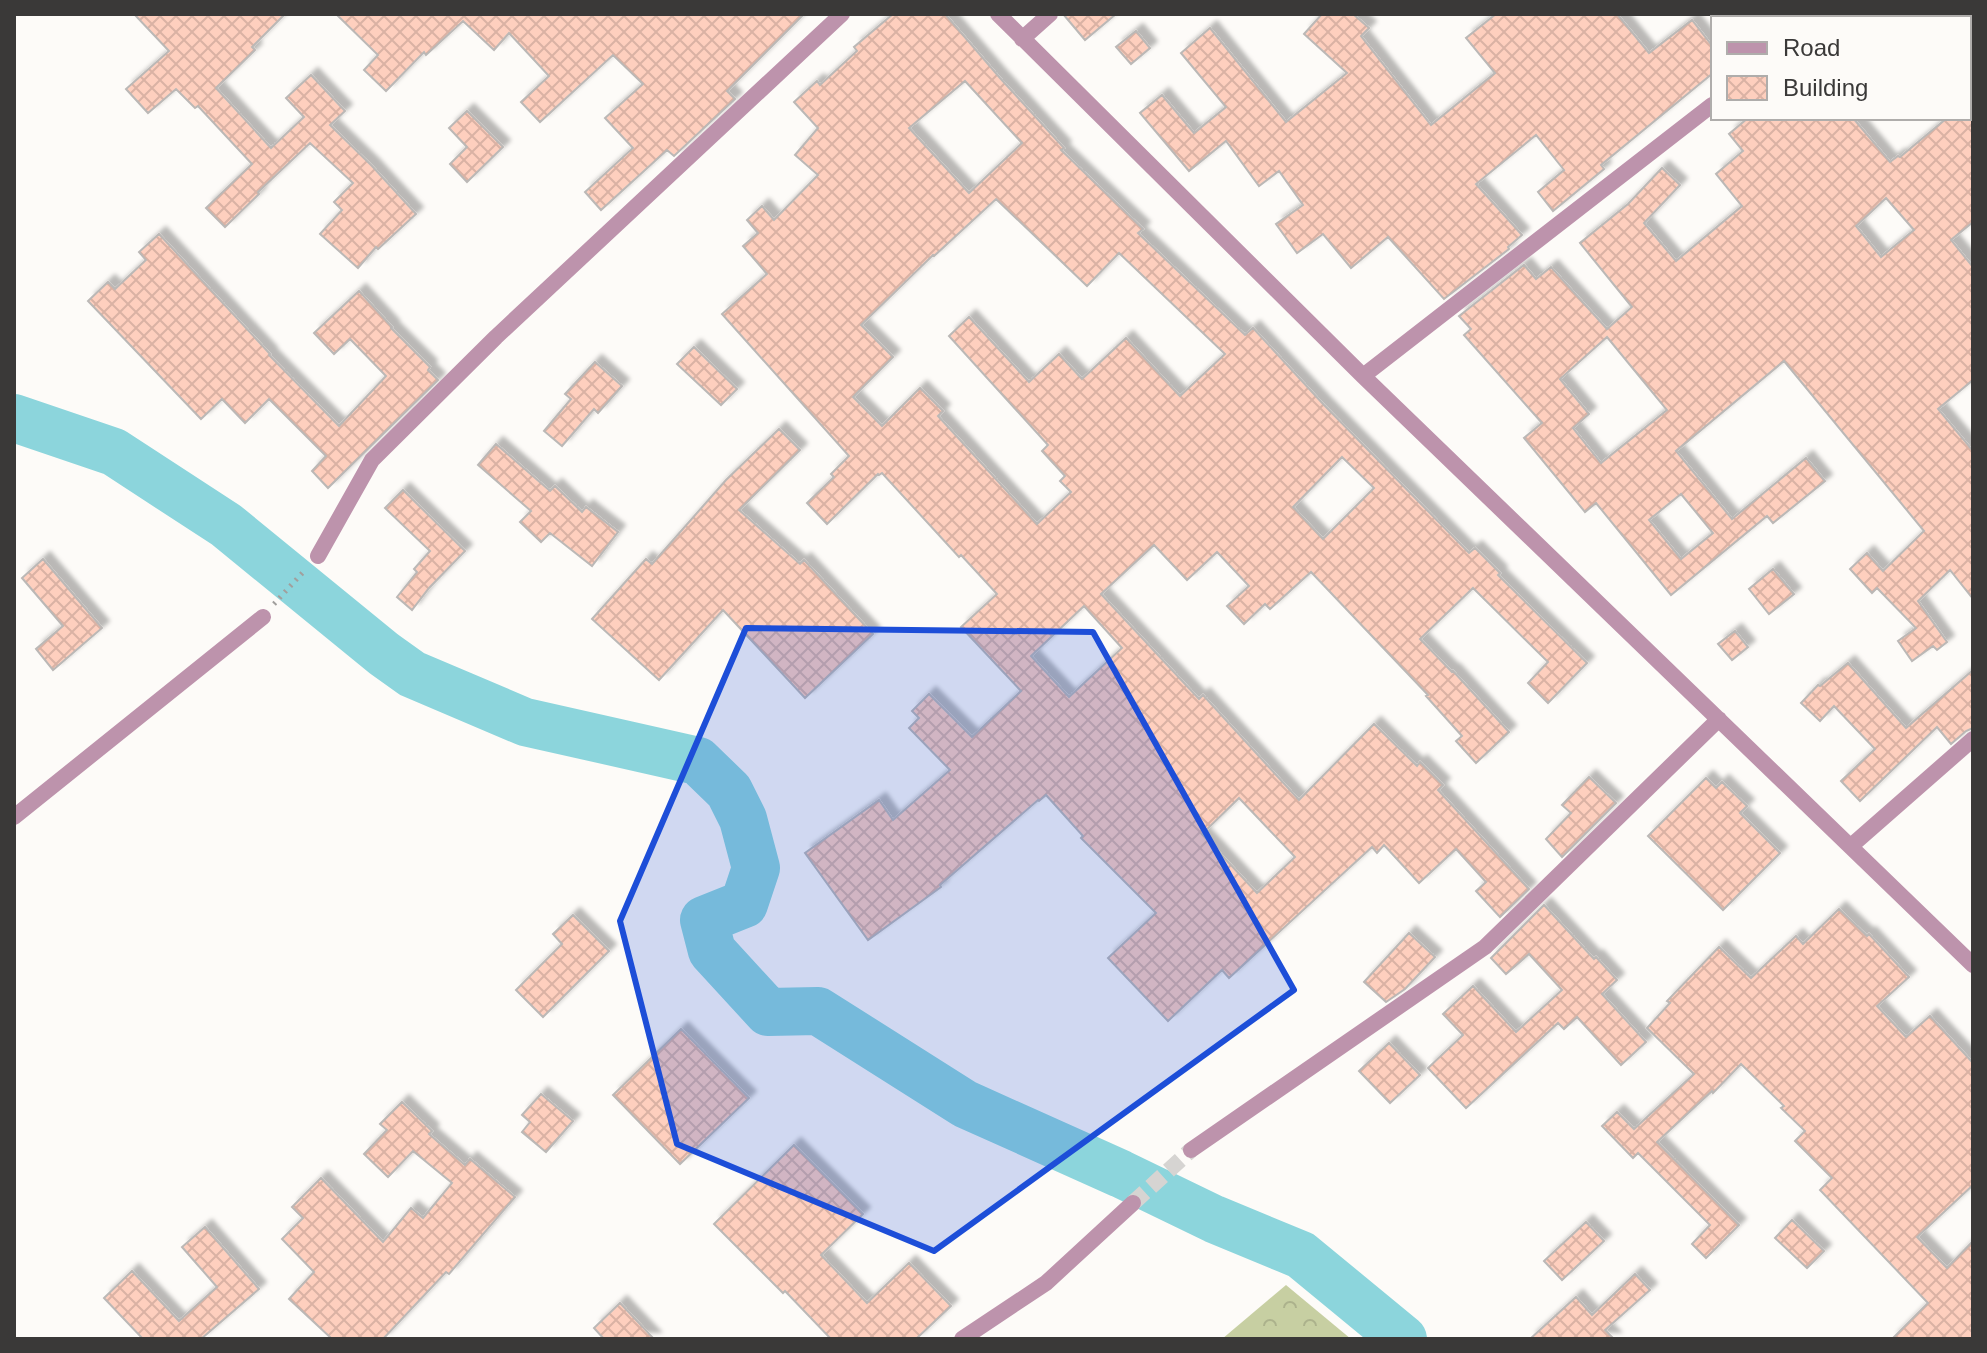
<svg xmlns="http://www.w3.org/2000/svg" width="1987" height="1353" viewBox="0 0 1987 1353" font-family="Arial,sans-serif">
  <style>
    .forest { fill: url(#forest-crowns) }
    .lines { fill: none; stroke-linecap: round; stroke-linejoin: round }
    .river { stroke: #8cd5dc; stroke-width: 48 }
    .building { fill: url(#building-cross-hatch); stroke: #bbb8b6; stroke-width: 2; fill-rule: evenodd; filter: url(#shadow) }
    .minor-tunnel { stroke: #d6d4d2; stroke-width: 16; stroke-dasharray: 16 8; stroke-linecap: butt }
    .path { stroke: #a19f9d; stroke-width: 5; stroke-dasharray: 2 6; stroke-linecap: butt }
    .minor { stroke: #bd93ac; stroke-width: 16 }
    .marked { fill: #1d4ed8; fill-opacity: 0.2; stroke: #1d4ed8; stroke-width: 6; stroke-linejoin: round }
  </style>
  <defs>
    <pattern id="forest-crowns" width="20" height="18" patternUnits="userSpaceOnUse" patternTransform="scale(2)"><rect width="20" height="18" fill="#c7cfa2"/><path d="M2 6a3 3 0 1 1 6 0M12 15a3 3 0 1 1 6 0" fill="none" stroke="#acb28c"/></pattern>
    <pattern id="building-cross-hatch" width="8" height="8" patternUnits="userSpaceOnUse" patternTransform="scale(2)"><rect width="8" height="8" fill="#fecfbe"/><path d="M0 0l8 8M0 8l8-8" fill="none" stroke="#dab2a4"/></pattern>
    <filter id="shadow"><feDropShadow dx="7" dy="-7" stdDeviation="2" flood-color="#0004"/></filter>
  </defs>
  <rect width="100%" height="100%" fill="#fdfbf8"/>
  <path class="forest" d="M1286,1285L1351,1339H1222Z"/>
  <g class="lines">
    <path class="river" d="M14,418L114,452L226,525L384,654L412,674L525,722L698,761L729,791L743,819L756,868L744,904L704,920L712,951L768,1012L818,1011L965,1104L1121,1174L1214,1219L1301,1255L1403,1339"/>
  </g>
  <path class="building" d="M134,14H285L252,47L255,50L216,88L271,148L304,117L286,98L311,75L345,111L330,125L372,166L416,214L378,249L376,247L358,268L320,234L342,210L334,202L353,183L310,143L258,192L259,194L225,227L206,208L252,164L198,106L195,108L176,89L148,113L126,89L169,51Z
    M336,14H804L727,91L735,99L674,156L667,150L601,210L585,192L633,148L605,118L643,84L613,55L540,122L521,102L549,76L509,33L494,50L463,21L426,55L424,52L386,91L364,70L378,55Z
    M893,14H945L1000,78L1064,148L1061,150L1143,229L1138,233L1245,335L1253,328L1324,405L1469,553L1475,548L1500,573L1498,575L1587,663L1548,703L1528,683L1548,662L1473,588L1420,639L1452,672L1453,671L1509,732L1476,763L1456,741L1462,736L1426,696L1428,695L1311,572L1270,609L1265,604L1244,624L1227,606L1249,586L1217,552L1187,580L1154,545L1101,594L1199,699L1203,695L1299,800L1374,724L1417,766L1420,762L1443,785L1438,790L1529,889L1500,917L1476,891L1486,882L1456,849L1419,883L1384,845L1377,853L1372,847L1229,978L1222,970L1168,1021L1108,958L1156,913L1081,838L1083,836L1046,795L1039,801L1038,800L940,885L941,887L868,940L805,853L879,800L893,820L950,770L909,728L919,718L912,711L929,694L972,737L1021,691L961,627L997,594L961,555L959,557L882,473L879,475L878,474L827,524L807,503L834,477L831,474L849,456L722,314L767,274L743,246L758,233L747,220L762,206L774,220L818,175L795,155L818,128L794,102L817,81L820,85L857,51L854,47ZM965,81L1022,143L969,193L909,128ZM996,199L1087,286L1119,253L1225,354L1180,396L1126,338L1082,379L1059,354L1029,382L969,317L949,336L1048,445L1042,451L1065,476L1060,481L1071,492L1037,524L938,416L943,411L920,388L882,426L853,397L893,357L861,325L933,255L934,256ZM1342,457L1374,488L1323,539L1293,507ZM1084,606L1122,648L1069,697L1031,656ZM1239,798L1295,857L1257,893L1202,834Z
    M1063,14H1116L1085,40Z
    M1322,14H1353L1369,28L1361,36L1431,125L1495,73L1466,38L1496,14H1617L1649,53L1692,20L1713,47V73L1601,165L1604,169L1553,211L1538,192L1564,170L1536,135L1476,184L1522,235L1508,247L1509,249L1444,299L1388,237L1351,268L1323,234L1297,253L1276,224L1303,205L1279,171L1259,186L1226,141L1189,171L1140,113L1162,95L1194,133L1226,107L1181,53L1210,28L1286,122L1347,73L1304,34Z
    M1136,31L1150,48L1131,64L1116,47Z
    M467,111L503,147L467,182L450,164L467,147L449,128Z
    M1748,118H1853L1890,162L1898,156L1900,157L1947,118H1973V222L1951,240L1973,267V380L1938,409L1973,451V599L1950,570L1918,601L1947,642L1937,650L1933,646L1912,661L1898,641L1916,628L1877,588L1872,593L1850,569L1867,553L1883,571L1924,531L1784,361L1676,451L1732,519L1806,458L1825,481L1773,523L1767,516L1671,595L1596,503L1585,512L1524,438L1542,423L1464,335L1471,329L1459,316L1524,265L1536,279L1551,267L1607,329L1632,307L1580,243L1628,204L1662,168L1680,185L1644,223L1676,261L1742,206L1716,174L1743,151L1729,134ZM1886,198L1914,230L1881,257L1856,226ZM1607,337L1667,410L1601,463L1573,428L1589,414L1560,379ZM1681,494L1713,533L1681,559L1649,520Z
    M159,234L270,354L269,355L339,426L386,376L350,339L334,354L314,333L359,291L392,327L391,328L430,367L428,370L438,380L328,488L312,471L326,456L269,399L245,423L222,399L201,419L88,301L108,282L115,289L146,260L139,252Z
    M694,347L737,389L721,405L677,364Z
    M595,362L622,386L598,413L594,409L562,446L544,431L571,399L565,394Z
    M779,429L800,450L739,510L800,564L804,560L873,634L805,698L723,610L659,680L592,619L646,559L652,564L726,480Z
    M496,444L550,491L555,486L582,512L586,507L618,532L592,566L550,533L541,542L520,522L531,511L478,465Z
    M403,490L465,551L429,588L412,610L397,597L417,572L414,569L430,551L385,508Z
    M43,559L102,628L53,670L36,649L63,626L22,578Z
    M1773,569L1794,594L1769,614L1749,589Z
    M1735,631L1748,647L1732,660L1718,644Z
    M1848,663L1906,728L1973,670V728L1966,731L1951,744L1937,727L1860,801L1841,781L1875,749L1834,706L1820,721L1801,703L1818,685L1820,686Z
    M1589,777L1616,803L1562,857L1546,839L1571,813L1562,805Z
    M1706,778L1716,788L1722,782L1747,806L1740,813L1780,853L1723,910L1648,836Z
    M1544,905L1594,959L1596,957L1617,980L1602,994L1646,1042L1621,1065L1577,1017L1564,1029L1558,1023L1466,1108L1428,1068L1463,1035L1443,1014L1473,986L1516,1032L1562,990L1529,954L1506,974L1491,958Z
    M1839,909L1867,936L1869,934L1909,977L1877,1006L1906,1037L1930,1016L1973,1063V1185L1917,1237L1947,1268L1973,1241V1339H1892L1928,1303L1820,1190L1832,1178L1795,1141L1805,1131L1781,1108L1784,1106L1741,1064L1713,1093L1712,1091L1657,1142L1739,1225L1706,1258L1692,1244L1710,1225L1638,1153L1633,1158L1602,1126L1617,1112L1634,1129L1694,1074L1647,1028L1670,1003L1667,1001L1719,947L1751,978L1796,936L1803,944Z
    M573,915L609,951L543,1017L516,990L562,944L553,934Z
    M1409,933L1435,957L1405,989L1386,1002L1364,982Z
    M681,1029L749,1098L680,1164L613,1095Z
    M1389,1043L1420,1075L1390,1103L1359,1071Z
    M541,1094L573,1121L546,1152L522,1132L530,1122L522,1115Z
    M402,1102L432,1131L429,1134L465,1165L470,1159L515,1197L449,1274L446,1272L383,1339H332L289,1299L314,1272L282,1239L303,1218L292,1207L321,1178L383,1242L411,1208L423,1218L452,1183L413,1151L388,1177L364,1154L387,1130L380,1124Z
    M794,1145L863,1214L821,1255L867,1303L909,1263L951,1306L916,1339H831L785,1291L783,1293L714,1224Z
    M1792,1220L1824,1251L1807,1268L1775,1238Z
    M1586,1222L1604,1241L1562,1280L1544,1261Z
    M205,1227L259,1289L201,1339H143L104,1298L132,1271L179,1321L217,1287L182,1247Z
    M1635,1274L1650,1290L1605,1330L1614,1339H1530L1576,1297L1592,1315Z
    M620,1303L654,1339H604L594,1328Z"/>
  <g class="lines">
    <path class="minor-tunnel" d="M1133,1203L1191,1150"/>
    <path class="path" d="M274,604L305,570"/>
    <path class="minor" d="M998,14L1363,376L1973,965
      M1022,39L1050,14
      M1363,376L1712,105
      M318,556L372,460L496,337L842,14
      M14,817L263,617
      M1851,846L1973,739
      M1191,1150L1485,947L1719,719
      M962,1339L1046,1283L1133,1203"/>
  </g>
  <path class="marked" d="M746,628L1093,632L1294,990L934,1251L677,1144L620,921Z"/>
  <rect width="1987" height="1353" fill="none" stroke="#3a3938" stroke-width="32"/>
  <rect x="1711" y="16" width="260" height="104" fill="#fdfbf8" stroke="#afadab" stroke-width="2"/>
  <rect x="1727" y="42" width="40" height="12" fill="#bd93ac" stroke="#afadab" stroke-width="2"/>
  <text x="1783" y="56" font-size="24" fill="#3a3938">Road</text>
  <rect x="1727" y="76" width="40" height="24" fill="url(#building-cross-hatch)" stroke="#afadab" stroke-width="2"/>
  <text x="1783" y="96" font-size="24" fill="#3a3938">Building</text>
</svg>
